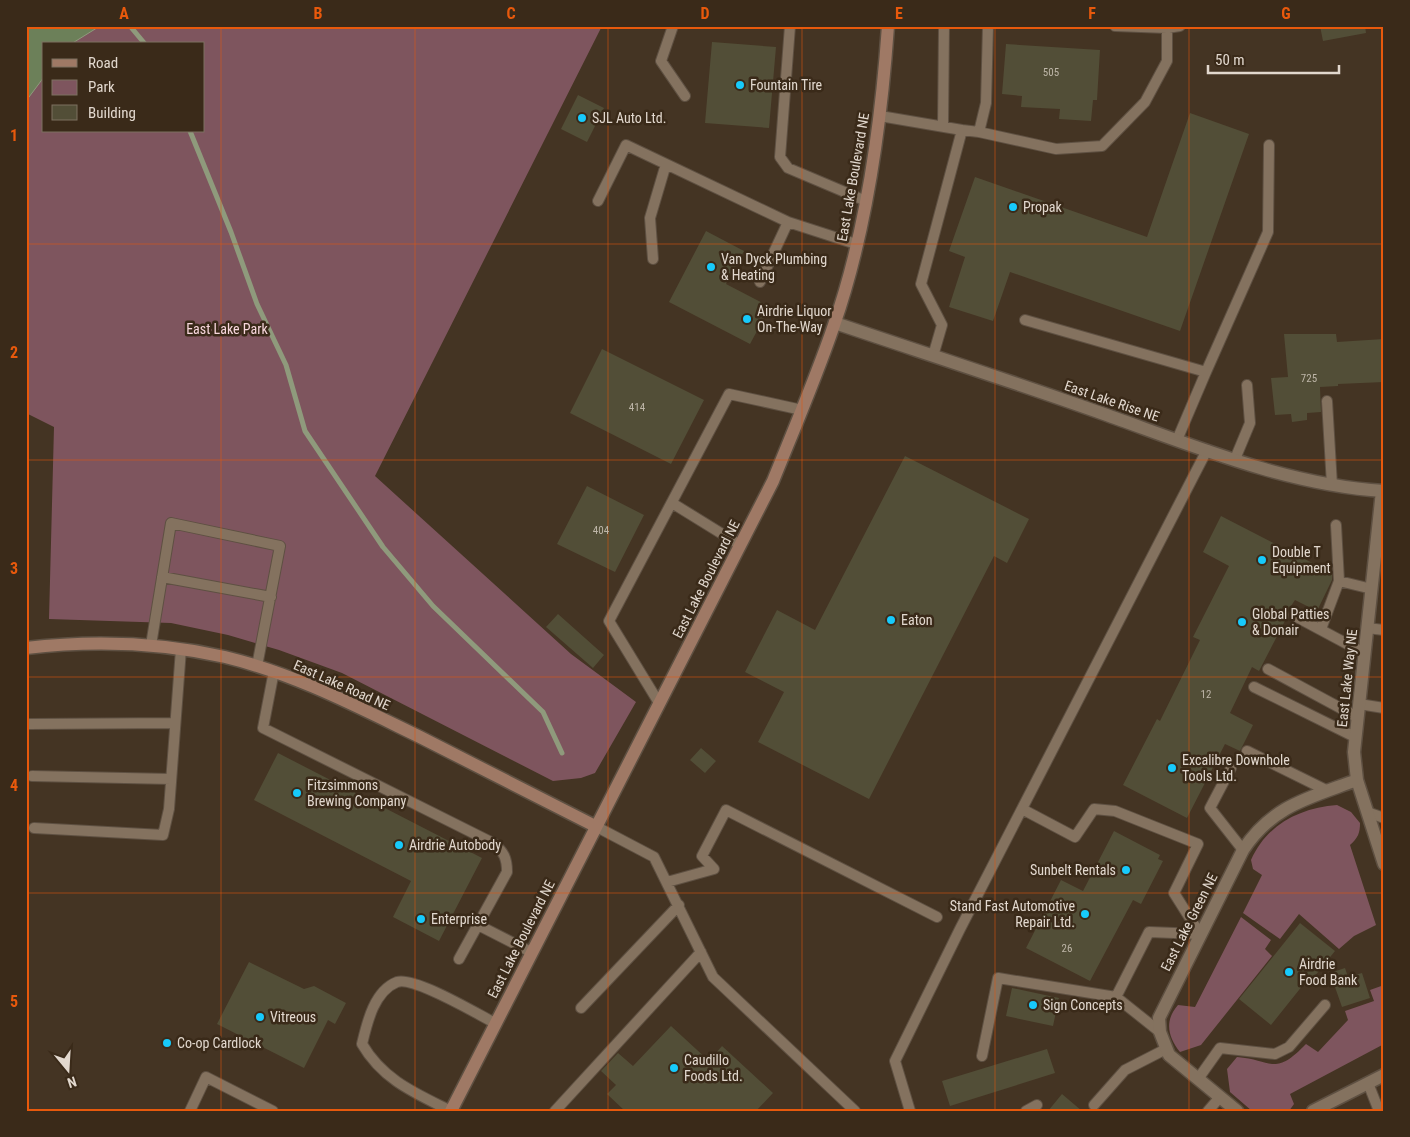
<svg xmlns="http://www.w3.org/2000/svg" width="1410" height="1137" viewBox="0 0 1410 1137" font-family="'Roboto Condensed',sans-serif">
  <style>
    .green { fill: #7e555e; fill-rule: evenodd }
    .water { fill: #6c8059; stroke: #8f9a7c }
    .lines { fill: none; stroke-linecap: round; stroke-linejoin: round }
    .stream { stroke: #8f9a7c; stroke-width: 5 }
    .building { fill: #524e37 }
    .lane-casing { stroke: #5e5042; stroke-width: 12 }
    .street-casing { stroke: #5e5042; stroke-width: 15 }
    .secondary-casing { stroke: #5e5042; stroke-width: 15 }
    .lane { stroke: #84725f; stroke-width: 10 }
    .street { stroke: #84725f; stroke-width: 12 }
    .secondary { stroke: #9f7965; stroke-width: 12 }
    .grid { fill: none; stroke: #e8590c; stroke-width: 1; stroke-opacity: 0.55 }
    .poi-dot { fill: #17cafb; stroke: #3a2a19; stroke-width: 2 }
    .labels { text-anchor: middle; stroke-width: 5; stroke-linejoin: round; paint-order: stroke }
    .number-label { font-size: 11px; fill: #beb6a8 }
    .poi-label { font-size: 14px; fill: #e2d8ce; stroke: #3a2a19; text-anchor: start }
    .street-label { font-size: 14px; fill: #e2d8ce; stroke: #3a2a19 }
    .park-label { font-size: 14px; fill: #f8d7dd; stroke: #3a2a19 }
    .neatline { fill: none; stroke: #e8590c; stroke-width: 2 }
    .grid-label { font-size: 16px; text-anchor: middle; font-weight: bold; fill: #e8590c }
  </style>
  <rect width="100%" height="100%" fill="#443423"/>
  <path class="green" d="M26,26H602L375,476L571,654L636,702L595,773L581,778L553,781L342,673L279,650L228,635L171,623L49,619L54,427L26,413ZM44,44H204V131H44Z
    M1337,805L1351,812L1360,823C1360,833 1358,838 1350,845L1376,925L1354,936L1339,949L1299,914L1280,939L1243,913L1262,875L1253,869L1251,860C1267,824 1300,808 1337,805Z
    M1241,917L1271,940L1265,949L1272,956L1201,1045L1180,1052C1168,1037 1164,1021 1178,1005L1195,1007Z
    M1384,985V1044L1290,1094L1294,1104L1289,1111H1252L1230,1092L1227,1069L1237,1057C1273,1060 1274,1077 1306,1044L1318,1052L1348,1020L1345,1011L1374,1001L1370,990Z"/>
  <path class="water" d="M26,26H100L71,44H44V77L26,101Z"/>
  <g class="lines">
    <path class="stream" d="M130,26L145,44
      M190,131L231,232L257,304L286,365L305,431L383,547L433,606L543,712L562,753"/>
  </g>
  <path class="building" d="M1320,26H1365L1366,33L1323,41Z
    M712,42L776,47L769,128L705,123Z
    M1006,44L1100,50L1097,100H1093L1091,121L1059,119L1060,109L1021,107L1022,96L1002,94Z
    M578,95L604,108L587,142L561,129Z
    M1190,113L1249,134L1180,331L1010,272L993,321L949,307L965,257L949,251L975,177L1147,237Z
    M706,231L744,251L726,284L770,307L750,344L669,302Z
    M1284,334H1336L1337,342L1384,339V382L1338,384V386L1320,387L1321,412L1307,413V420L1292,422L1291,414L1275,415L1271,378L1288,377Z
    M602,349L704,400L671,464L570,413Z
    M905,456L1029,519L1007,563L994,556L869,799L758,742L784,692L745,672L777,610L815,630Z
    M587,486L644,515L615,572L557,544Z
    M1221,516L1332,573V580L1317,611L1295,600L1287,612V617L1259,671L1252,667L1230,713L1253,725L1240,751L1225,744L1187,818L1123,785L1157,719L1160,721L1200,640L1193,637L1229,566L1203,552Z
    M558,614L604,655L593,668L546,627Z
    M701,748L716,761L705,773L690,760Z
    M278,753L482,858L439,941L393,917L411,881L254,800Z
    M1114,831L1160,855L1158,859L1163,861L1141,904L1133,900L1090,981L1026,948L1061,880L1083,891Z
    M1300,923L1335,951L1310,982L1307,980L1271,1025L1239,999Z
    M249,962L304,989L314,986L346,1003L335,1024L328,1020L304,1068L217,1024Z
    M1345,968L1348,977L1362,973L1370,998L1342,1007L1330,973Z
    M1012,988L1059,998L1053,1026L1006,1016Z
    M671,1026L709,1061L722,1046L773,1093L756,1111H625L607,1094L616,1085L601,1071L618,1053L633,1066Z
    M1047,1049L1055,1073L950,1106L942,1081Z
    M1062,1094L1082,1111H1048Z"/>
  <g class="lines">
    <g class="lane-casing">
      <path id="lane" d="M673,26L661,61L685,96
        M790,26L780,157L788,168L866,201
        M1167,28L1180,26
        M880,116L962,130L921,284L942,325L933,356
        M943,127L944,26
        M962,130L979,132L986,103L988,26
        M979,132L1056,149L1102,146L1145,102L1167,61V28L1115,26
        M598,201L626,145L788,222
        M653,259L650,218L666,164
        M760,282L788,222L856,244
        M1025,320L1206,372L1177,440
        M1206,372L1268,232L1269,145
        M1327,401L1332,485
        M1235,459L1250,423L1247,385
        M672,503L740,545
        M162,577L271,597
        M1339,581L1372,589
        M1293,615L1364,653
        M1367,628L1384,630
        M1321,629L1339,581L1336,525
        M151,645L171,523L280,546L257,666
        M1268,669L1357,717
        M274,671L263,728L493,843C504,852 507,858 507,872L459,959
        M1254,687L1355,737
        M659,703L609,621L729,394L802,410
        M1359,704L1384,708
        M29,724L175,723
        M1247,751L1328,791
        M1231,768L1210,808L1243,850
        M32,776L171,779
        M1022,809L1075,837L1094,809L1115,811L1198,844L1174,893L1200,934L1149,932L1116,997L1160,1032
        M1367,812L1384,818
        M595,826L654,857L713,977L855,1111
        M34,828L163,835L169,809L181,649
        M667,882L714,869L702,856L726,810L937,917
        M478,925L531,952
        M581,1008L679,905
        M982,1056L998,978L1116,997
        M1198,1079L1220,1048L1275,1054L1289,1047L1325,1005
        M1368,1083L1379,1111
        M1094,1105L1125,1070L1166,1049
        M190,1111L206,1077L273,1111
        M451,1111C415,1093 383,1080 362,1044C367,1023 374,991 397,982C414,976 477,1014 495,1023
        M555,1111L701,952
        M910,1111L895,1061L960,929L1207,450
        M1026,1111L1037,1105
        M1208,1111L1220,1097"/>
    </g>
    <g class="street-casing">
      <path id="street" d="M835,323C924,353 1014,382 1104,414C1194,446 1287,485 1384,491
        M1382,491L1354,752L1357,780L1384,864
        M1237,1111L1169,1055L1160,1032L1159,1018L1243,850C1273,805 1309,798 1357,780
        M1313,1111L1384,1075"/>
    </g>
    <g class="secondary-casing">
      <path id="secondary" d="M26,648C94,640 158,642 225,657C295,674 356,706 420,737C478,767 537,796 595,826
        M451,1111L773,481C794,429 816,378 834,325C867,230 881,126 888,26"/>
    </g>
    <use href="#lane" class="lane"/>
    <use href="#street" class="street"/>
    <use href="#secondary" class="secondary"/>
  </g>
  <path class="grid" d="M221,26V1111M415,26V1111M608,26V1111M802,26V1111M995,26V1111M1189,26V1111M26,244H1384M26,460H1384M26,677H1384M26,893H1384"/>
  <g class="poi-dot">
    <circle cx="740" cy="85" r="5"/>
    <circle cx="582" cy="118" r="5"/>
    <circle cx="1013" cy="207" r="5"/>
    <circle cx="711" cy="267" r="5"/>
    <circle cx="747" cy="319" r="5"/>
    <circle cx="1262" cy="560" r="5"/>
    <circle cx="891" cy="620" r="5"/>
    <circle cx="1242" cy="622" r="5"/>
    <circle cx="1172" cy="768" r="5"/>
    <circle cx="297" cy="793" r="5"/>
    <circle cx="399" cy="845" r="5"/>
    <circle cx="1126" cy="870" r="5"/>
    <circle cx="1085" cy="914" r="5"/>
    <circle cx="421" cy="919" r="5"/>
    <circle cx="1289" cy="972" r="5"/>
    <circle cx="1033" cy="1005" r="5"/>
    <circle cx="260" cy="1017" r="5"/>
    <circle cx="167" cy="1043" r="5"/>
    <circle cx="674" cy="1068" r="5"/>
  </g>
  <g class="labels">
    <g class="number-label">
      <text x="1051" y="76">505</text>
      <text x="1309" y="382">725</text>
      <text x="637" y="411">414</text>
      <text x="601" y="534">404</text>
      <text x="1206" y="698">12</text>
      <text x="1067" y="952">26</text>
    </g>
    <g class="poi-label">
      <text x="750" y="90">Fountain Tire</text>
      <text x="592" y="123">SJL Auto Ltd.</text>
      <text x="1023" y="212">Propak</text>
      <text x="721" y="264">Van Dyck Plumbing<tspan x="721" dy="16">&amp; Heating</tspan></text>
      <text x="757" y="316">Airdrie Liquor<tspan x="757" dy="16">On-The-Way</tspan></text>
      <text x="1272" y="557">Double T<tspan x="1272" dy="16">Equipment</tspan></text>
      <text x="1252" y="619">Global Patties<tspan x="1252" dy="16">&amp; Donair</tspan></text>
      <text x="901" y="625">Eaton</text>
      <text x="1182" y="765">Excalibre Downhole<tspan x="1182" dy="16">Tools Ltd.</tspan></text>
      <text x="307" y="790">Fitzsimmons<tspan x="307" dy="16">Brewing Company</tspan></text>
      <text x="409" y="850">Airdrie Autobody</text>
      <text x="1116" y="875" text-anchor="end">Sunbelt Rentals</text>
      <text x="1075" y="911" text-anchor="end">Stand Fast Automotive<tspan x="1075" dy="16">Repair Ltd.</tspan></text>
      <text x="431" y="924">Enterprise</text>
      <text x="1299" y="969">Airdrie<tspan x="1299" dy="16">Food Bank</tspan></text>
      <text x="1043" y="1010">Sign Concepts</text>
      <text x="270" y="1022">Vitreous</text>
      <text x="177" y="1048">Co-op Cardlock</text>
      <text x="684" y="1065">Caudillo<tspan x="684" dy="16">Foods Ltd.</tspan></text>
    </g>
    <g class="street-label">
      <text transform="translate(853 177) rotate(-80)" y="5">East Lake Boulevard NE</text>
      <text transform="translate(1112 401) rotate(19)" y="5">East Lake Rise NE</text>
      <text transform="translate(706 579) rotate(-63)" y="5">East Lake Boulevard NE</text>
      <text transform="translate(1347 678) rotate(-84)" y="5">East Lake Way NE</text>
      <text transform="translate(342 685) rotate(24)" y="5">East Lake Road NE</text>
      <text transform="translate(1189 922) rotate(-63)" y="5">East Lake Green NE</text>
      <text transform="translate(521 939) rotate(-63)" y="5">East Lake Boulevard NE</text>
    </g>
    <g class="park-label">
      <text x="227" y="334">East Lake Park</text>
    </g>
  </g>
  <rect width="1410" height="1137" fill="none" stroke="#3a2a19" stroke-width="55"/>
  <rect x="42" y="42" width="162" height="90" fill="#3a2a19" stroke="#7d7061"/>
  <rect x="52" y="59" width="25" height="8" fill="#9f7965" stroke="#7d7061"/>
  <text x="88" y="68" font-size="15" fill="#e2d8ce">Road</text>
  <rect x="52" y="80" width="25" height="15" fill="#7e555e" stroke="#7d7061"/>
  <text x="88" y="92" font-size="15" fill="#e2d8ce">Park</text>
  <rect x="52" y="105" width="25" height="15" fill="#524e37" stroke="#7d7061"/>
  <text x="88" y="118" font-size="15" fill="#e2d8ce">Building</text>
  <g transform="translate(68 1070) rotate(162)" stroke="#3a2a19" stroke-width="4" paint-order="stroke">
  <path d="M0-4L9 19L0 12L-9 19Z" fill="#e2d8ce"/>
  <text y="-8" font-size="14" font-weight="bold" text-anchor="middle" fill="#e2d8ce">N</text>
  </g>
  <path d="M1208 65v8h131v-8" fill="none" stroke="#e2d8ce" stroke-width="2.5"/>
  <text x="1215" y="65" font-size="15" fill="#e2d8ce" stroke="#3a2a19" stroke-width="4" paint-order="stroke">50 m</text>
  <rect x="28" y="28" width="1354" height="1082" class="neatline"/>
  <g class="grid-label">
    <text x="124" y="19">A</text>
    <text x="318" y="19">B</text>
    <text x="511" y="19">C</text>
    <text x="705" y="19">D</text>
    <text x="899" y="19">E</text>
    <text x="1092" y="19">F</text>
    <text x="1286" y="19">G</text>
    <text x="14" y="141">1</text>
    <text x="14" y="358">2</text>
    <text x="14" y="574">3</text>
    <text x="14" y="791">4</text>
    <text x="14" y="1007">5</text>
  </g>
</svg>
